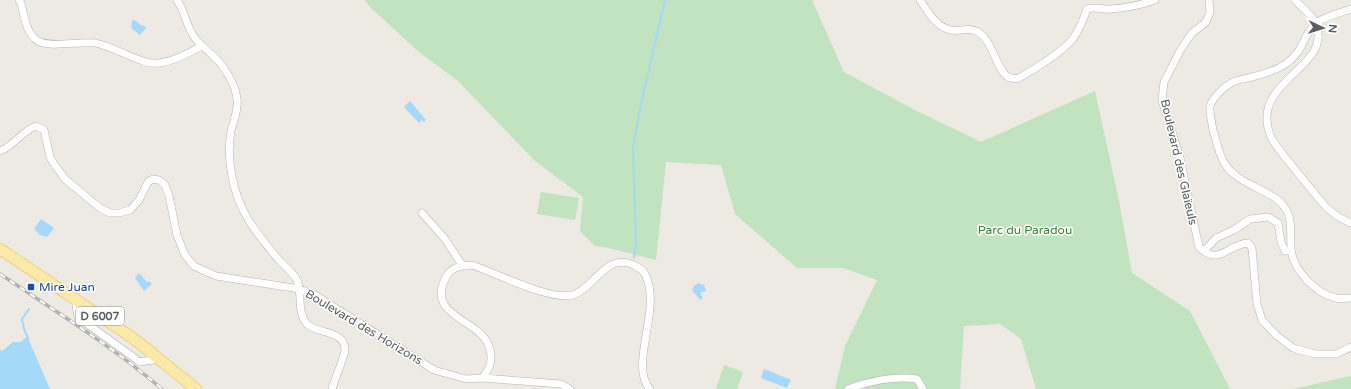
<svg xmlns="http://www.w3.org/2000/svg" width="1351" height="389" viewBox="0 0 1351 389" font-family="'Varela Round',sans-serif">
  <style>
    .green { fill: #c1e3bf }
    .water { fill: #a4d9fa }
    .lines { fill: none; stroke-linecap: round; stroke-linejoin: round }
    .stream { stroke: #a4d9fa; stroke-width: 2 }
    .street-casing { stroke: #b3b5b9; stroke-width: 8 }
    .primary-casing { stroke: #eabc5e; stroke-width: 12 }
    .street { stroke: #fff; stroke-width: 7 }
    .primary { stroke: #fbe9a9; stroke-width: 11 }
    .rail-casing { stroke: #b1b2b2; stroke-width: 3.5 }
    .rail { stroke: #fff; stroke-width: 2; stroke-dasharray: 6; stroke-linecap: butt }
    .transit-dot { fill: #1a4fb4; stroke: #fff; stroke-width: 1.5 }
    .labels { text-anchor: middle; stroke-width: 3; stroke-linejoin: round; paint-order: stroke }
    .shield { fill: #fff; stroke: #8c8e91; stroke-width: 1 }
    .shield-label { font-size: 11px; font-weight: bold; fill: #5a5e62 }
    .street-label { font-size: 12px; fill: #5a5e62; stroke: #fff }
    .park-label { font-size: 12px; fill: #398239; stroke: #fff }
    .transit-label { font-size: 12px; fill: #164399; stroke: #fff; text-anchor: start }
  </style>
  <rect width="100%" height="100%" fill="#eceae2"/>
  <path class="green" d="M365,0H812L844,72L915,110L981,142L1095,91L1119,201L1132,273L1190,311L1230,389H1036L1021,339L1000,324L964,326L960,389H835L845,346L877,280L843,268H797L735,214L721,165L666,162L656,260L609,248L595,246L580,231L583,197L535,161L458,81L419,52L370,7Z
    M541,192L579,198L575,220L537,214Z
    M724,365L743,372L737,389H716Z
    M1351,376V389H1293Z"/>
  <path class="water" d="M132,20L136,21L142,26L144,25L146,28L140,35L131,28Z
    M410,101L426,120L424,122L422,120L419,123L404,107Z
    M41,219L54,228L47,237L40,235L34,229Z
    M139,273L147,282L149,281L152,284L144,291L135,278Z
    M698,283L704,285L706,291L700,293L703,298L700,300L692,290L694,286Z
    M25,338H28L50,389H0V350L2,351L13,342H21Z
    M764,369L791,380L787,388L761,378Z"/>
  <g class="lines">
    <path class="stream" d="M634,258L636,244L633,146L641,104L665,0
      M28,338L24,329L22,319L29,309"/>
    <g class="street-casing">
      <path id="street" d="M19,0L21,3C24,15 26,34 38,41C50,48 80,41 95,43C114,46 143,66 159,63C175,61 188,53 202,46
        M177,0C185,11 187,29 195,38C199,44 205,48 210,53C223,64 235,82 237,99C239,110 233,121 231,131C226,159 233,195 248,219C256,233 268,247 279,260C285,266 293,273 297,280C303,294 296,311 307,324C317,334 344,330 345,349C345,356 334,381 332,389
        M920,0C927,11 935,24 947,29C958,34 971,24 982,35C993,44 997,70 1008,77C1010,78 1014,78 1017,79C1035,69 1055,57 1070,42C1077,35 1084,18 1087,9C1096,6 1102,10 1111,9C1126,8 1141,5 1155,0
        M1209,0L1210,12L1206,22L1192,33L1181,49L1164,82L1162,100L1180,158L1199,247C1219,267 1228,244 1248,243L1252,248L1257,304L1262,320L1276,335L1293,348L1315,354H1336L1351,347
        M1295,0C1302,8 1310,13 1315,22C1336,69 1247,79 1271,137C1275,146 1283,154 1289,162C1301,177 1313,192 1326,207C1333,214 1341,219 1351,223
        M1351,9C1340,13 1324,16 1315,24C1303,36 1303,52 1287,63C1276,71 1261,75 1248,78C1243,79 1237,80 1233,82C1226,85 1212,98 1210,106C1209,111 1212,124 1213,130C1216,139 1219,156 1225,164C1240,187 1273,189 1285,208C1293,219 1290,236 1291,249C1293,270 1316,294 1336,298C1340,299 1346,298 1351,298
        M0,151C14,146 22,131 36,126L44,130L50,157L54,164L65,179L100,208L110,213H119L130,210L139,200L148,182L153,179L159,180L165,185L169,196L177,235L185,255L194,266L216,276L300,289L315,295L434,370L466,379L482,378L561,384L570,389
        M422,213L445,239L462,265
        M1204,251L1216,238L1234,230L1250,219L1268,217L1278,223L1281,242L1285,251H1291
        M76,305L78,317L140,362L153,360
        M482,378C489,370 493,362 490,350C489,348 489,344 487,342C475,319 426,315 446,277C451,267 462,265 472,265C496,273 550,301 573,295C595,288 605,252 634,265C638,267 643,270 645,274C663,309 628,365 650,389
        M848,389C870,381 895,376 917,379L923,389"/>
    </g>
    <g class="primary-casing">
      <path id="primary" d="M0,249L133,338L196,389"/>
    </g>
    <use href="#street" class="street"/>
    <use href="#primary" class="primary"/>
    <g class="rail-casing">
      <path id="rail" d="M0,274C55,311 112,346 162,389"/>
    </g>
    <use href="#rail" class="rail"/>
  </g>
  <rect class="transit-dot" x="27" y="283" width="8" height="8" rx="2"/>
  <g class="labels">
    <rect class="shield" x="76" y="307" width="48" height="18" rx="3"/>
    <g class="shield-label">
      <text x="100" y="320">D 6007</text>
    </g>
    <g class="street-label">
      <text transform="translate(1179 162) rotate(77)" y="4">Boulevard des Glaïeuls</text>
      <text transform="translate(364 327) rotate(31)" y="4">Boulevard des Horizons</text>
    </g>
    <g class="park-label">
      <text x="1025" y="234">Parc du Paradou</text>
    </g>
    <g class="transit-label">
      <text x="39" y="291">Mire Juan</text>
    </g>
  </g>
  <g transform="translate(1323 28) rotate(94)" stroke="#ffffff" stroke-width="3" paint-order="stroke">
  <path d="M0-3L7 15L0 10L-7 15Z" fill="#5a5e62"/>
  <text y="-6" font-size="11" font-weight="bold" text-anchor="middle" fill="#5a5e62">N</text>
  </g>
</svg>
